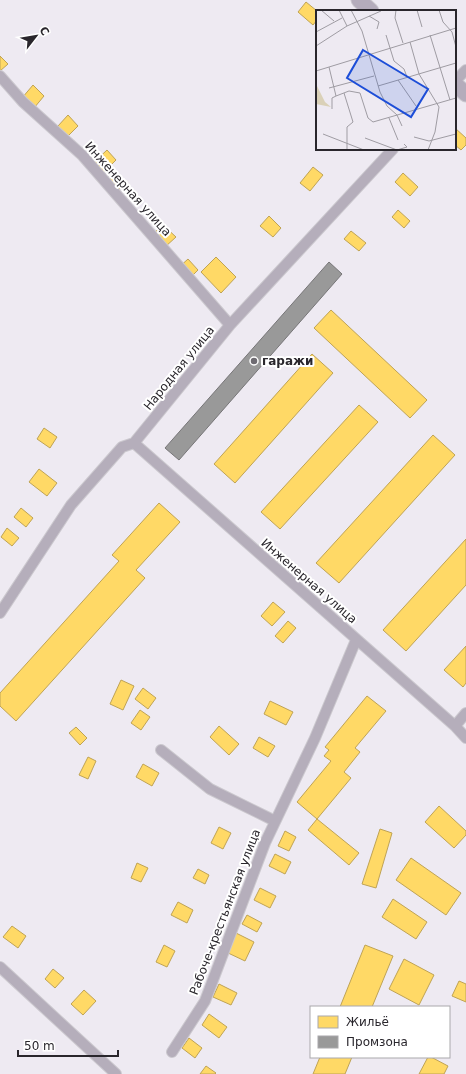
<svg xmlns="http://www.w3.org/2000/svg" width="466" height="1074" viewBox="0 0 466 1074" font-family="'DejaVu Sans',sans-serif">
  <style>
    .homes { fill: #ffd966; stroke: #bfa355 }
    .industry { fill: #999; stroke: #777678 }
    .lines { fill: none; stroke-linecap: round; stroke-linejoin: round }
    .street-casing { stroke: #cbc8ce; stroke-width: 12 }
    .secondary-casing { stroke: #cbc8ce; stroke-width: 17 }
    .street { stroke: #b5aebb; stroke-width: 10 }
    .secondary { stroke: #b4acbb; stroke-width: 15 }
    .poi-dot { fill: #6e6b71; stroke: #fff; stroke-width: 1.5 }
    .labels { text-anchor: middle; stroke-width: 4; stroke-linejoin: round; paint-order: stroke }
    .street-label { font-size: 12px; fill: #29262c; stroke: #fff }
    .poi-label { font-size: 12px; font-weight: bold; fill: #29262c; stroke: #fff; text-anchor: start }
    .inset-road { fill: none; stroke: #9f9ca3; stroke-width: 1 }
    .view { fill: #1d4ed8; fill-opacity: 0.15; stroke: #1d4ed8; stroke-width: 2 }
    .inset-edge { fill: none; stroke: #29262c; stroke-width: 2 }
  </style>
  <rect width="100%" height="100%" fill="#eeeaf2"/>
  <path class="homes" d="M306,2L317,11V20L313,25L298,12Z
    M0,56L8,64L0,71Z
    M33,85L44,96L34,108L22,98Z
    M68,115L78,126L68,136L58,126Z
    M455,128L466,138V145L461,150L455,145Z
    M107,150L116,160L101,175L91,165Z
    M313,167L323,175L310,191L300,183Z
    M116,173L126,182L116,192L106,182Z
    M403,173L418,187L410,196L395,182Z
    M398,210L410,221L404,228L392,217Z
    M269,216L281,228L273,237L260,226Z
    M163,225L176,237L165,247L153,234Z
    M351,231L366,243L359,251L344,239Z
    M216,257L236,277L221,293L201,272Z
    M188,259L198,270L188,280L177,269Z
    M331,310L427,400L410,418L314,328Z
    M312,354L333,373L235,483L214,464Z
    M359,405L378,422L280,529L261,512Z
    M44,428L57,437L50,448L37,439Z
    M433,435L455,455L339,583L316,563Z
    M39,469L57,483L47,496L29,482Z
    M159,503L180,522L136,570L145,578L16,721L0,706V693L119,561L112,555Z
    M21,508L33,518L26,527L14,517Z
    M7,528L19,538L12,546L1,537Z
    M466,539V585L406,651L383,630Z
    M273,602L285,612L272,626L261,616Z
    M288,621L296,628L283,643L275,636Z
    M466,646V683L463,687L444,670Z
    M121,680L134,686L123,710L110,704Z
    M143,688L156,698L148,709L135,699Z
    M367,696L386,711L355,748L360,752L344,772L351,778L317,819L297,802L331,761L324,756L329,750L325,747Z
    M270,701L293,712L286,725L264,714Z
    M140,710L150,717L141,730L131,723Z
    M219,726L239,744L229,755L210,737Z
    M76,727L87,738L80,745L69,733Z
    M259,737L275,746L268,757L253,748Z
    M88,757L96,761L88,779L79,775Z
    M143,764L159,773L152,786L136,777Z
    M439,806L466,831V835L454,848L425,822Z
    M317,819L359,853L349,865L308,830Z
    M219,827L231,833L223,849L211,843Z
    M380,829L392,833L376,888L362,884Z
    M285,831L296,837L289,851L278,846Z
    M275,854L291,862L285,874L269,866Z
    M411,858L461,893L446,915L396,880Z
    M137,863L148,868L141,882L131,878Z
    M198,869L209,875L205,884L193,878Z
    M260,888L276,896L270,908L254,900Z
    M393,899L427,922L416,939L382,917Z
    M178,902L193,910L187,923L171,915Z
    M247,915L262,923L257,932L242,924Z
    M12,926L26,936L18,948L3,937Z
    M236,933L254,942L245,961L226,952Z
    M164,945L175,951L167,967L156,962Z
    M365,945L393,956L372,1007H340Z
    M404,959L434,975L419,1005L389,989Z
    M53,969L64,978L55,988L45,979Z
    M459,981L466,984V1002L452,996Z
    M219,984L237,993L231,1005L213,997Z
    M84,990L96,1001L83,1015L71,1004Z
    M209,1014L227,1027L219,1038L202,1025Z
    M189,1038L202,1048L195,1058L182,1048Z
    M320,1057H352L345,1074H313Z
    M428,1057H431L448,1066L444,1074H419Z
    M206,1066L216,1073L215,1074H200Z"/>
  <path class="industry" d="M329,262L342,274L179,460L165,448Z"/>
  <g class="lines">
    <g class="street-casing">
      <path id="street" d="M0,76L23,102L82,155L230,325
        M455,81L466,70
        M134,443L455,726L466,738
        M0,613L71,505L122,447L134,443L230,325L393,149
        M455,726L466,713
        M161,750L210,789L275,821
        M0,967L116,1074
        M172,1052L205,1001L265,843L315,738L356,640"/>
    </g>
    <g class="secondary-casing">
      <path id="secondary" d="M359,0L371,11
        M455,84L466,94"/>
    </g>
    <use href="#street" class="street"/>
    <use href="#secondary" class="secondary"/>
  </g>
  <circle class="poi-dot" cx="254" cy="361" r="4"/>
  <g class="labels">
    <g class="street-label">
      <text transform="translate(128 189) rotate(48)" y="4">Инженерная улица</text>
      <text transform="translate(179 368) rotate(-51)" y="4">Народная улица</text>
      <text transform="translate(309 581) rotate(41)" y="4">Инженерная улица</text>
      <text transform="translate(225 912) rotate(-69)" y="4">Рабоче-крестьянская улица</text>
    </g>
    <g class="poi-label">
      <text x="262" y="365">гаражи</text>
    </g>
  </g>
  <g transform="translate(316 10)">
    <rect width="140" height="140" fill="#eeeaf2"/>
    <path d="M0,74L9,92L15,97L0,94Z" fill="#dad1b8"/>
    <path class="inset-road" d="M5,0L18,11M23,0L31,16M35,0L46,21L64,82L71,96L81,105L86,116M80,0L79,8L87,33M101,0L106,17M123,0L127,12L136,22L140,37M53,6L63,12L61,19M0,22L26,8M70,25L78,51L88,59L91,67M114,25L134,90M94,32L103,64L123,97L119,122L112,140M0,36L31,16L65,1M13,57L20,86L16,88V99M0,61L140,18M82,70L100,96M62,76L140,53M13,78L58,66M28,83L37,112L31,117V140M20,86L33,81L44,83L52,108L57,112L140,88M73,108L82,130M7,124L48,140M98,127L113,131L140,124M49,128L81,140L91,137L88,134"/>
    <path class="view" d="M47,40L112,79L95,107L31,68Z"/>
    <rect width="140" height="140" class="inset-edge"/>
  </g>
  <rect x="310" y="1006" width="140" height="52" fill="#ffffff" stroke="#a9a8ab"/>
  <rect x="318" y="1016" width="20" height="12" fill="#ffd966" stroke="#a9a8ab"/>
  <text x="346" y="1026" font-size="12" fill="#29262c">Жильё</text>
  <rect x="318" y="1036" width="20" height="12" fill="#999999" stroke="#a9a8ab"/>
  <text x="346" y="1046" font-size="12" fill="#29262c">Промзона</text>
  <g transform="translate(36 36) rotate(59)" stroke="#ffffff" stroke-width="3" paint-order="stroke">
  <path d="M0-3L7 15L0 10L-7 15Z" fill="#29262c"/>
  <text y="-6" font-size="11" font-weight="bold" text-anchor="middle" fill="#29262c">С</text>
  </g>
  <path d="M18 1050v6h100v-6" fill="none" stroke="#29262c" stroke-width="2"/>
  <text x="24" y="1050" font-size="12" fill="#29262c" stroke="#ffffff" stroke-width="3" paint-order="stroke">50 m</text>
</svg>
